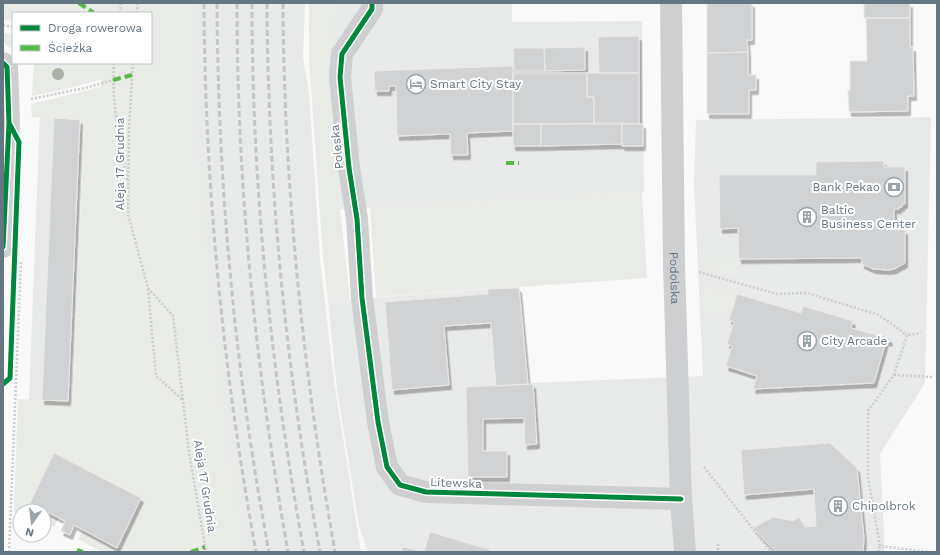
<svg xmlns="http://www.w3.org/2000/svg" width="940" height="555" viewBox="0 0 940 555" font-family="'Work Sans',sans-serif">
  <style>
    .built { fill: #e8e9e9 }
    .green { fill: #e8ebe6 }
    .building { fill: #d0d2d3; stroke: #e8e8e8; filter: url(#shadow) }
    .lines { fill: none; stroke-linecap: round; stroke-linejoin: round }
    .path { stroke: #cbcccd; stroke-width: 2.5; stroke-dasharray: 2 2; stroke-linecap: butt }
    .street { stroke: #cecfd0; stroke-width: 22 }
    .rail { stroke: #c3c5c6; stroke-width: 3; stroke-dasharray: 6 3; stroke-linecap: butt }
    .quiet { stroke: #58b947; stroke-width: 4; stroke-dasharray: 8 4; stroke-linecap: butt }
    .cycleway-casing { stroke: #fff; stroke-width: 8 }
    .cycleway { stroke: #00873e; stroke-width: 5 }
    .tree { fill: #a9b3a7 }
    .labels { text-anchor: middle; stroke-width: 4; stroke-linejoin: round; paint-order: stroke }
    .poi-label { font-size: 12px; fill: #657683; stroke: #fff; text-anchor: start }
    .street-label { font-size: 12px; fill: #657683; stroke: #fff }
  </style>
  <defs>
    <filter id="shadow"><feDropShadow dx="2.5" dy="4.5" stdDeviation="0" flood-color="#0004"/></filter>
  </defs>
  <rect width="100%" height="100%" fill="#f9f9f9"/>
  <path class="built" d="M182,3H305L303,58L309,92L320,258L334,381L361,552H231Z
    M334,3H512V22L642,21L644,192L340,209L329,72Z
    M40,113L84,114L73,402L29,400Z
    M931,117L925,383L880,454L885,552H368L359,526L337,390L328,301L520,287L529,383L703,376L694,183L696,120Z"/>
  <path class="green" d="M3,3H197L196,94L202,198L214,307L217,360L237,495L247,552H102L78,539L83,530L117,548L141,498L54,453L30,502L59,517L54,527L44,523V511H20V514L14,512L18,399L73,402L84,119L32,117L31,104L101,87L102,79L70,88L32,96L34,63H151V13H13V21L3,20Z
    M309,3H334L329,72L340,209L350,299L328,301L323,256L309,59Z
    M3,32L13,35V50L3,42Z
    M642,192L647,278L376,297L370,207Z
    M702,259H739V278L702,268Z
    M702,284L737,294L729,320L703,312Z"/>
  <path class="building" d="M707,3H752V40H747L748,52L707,53Z
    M864,3H910V18H864Z
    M866,18H910V47H913L914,96H908V111L849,112L848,90H850V61H867Z
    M639,36V73H599L598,37Z
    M585,47V70L545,71L544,48Z
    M513,48H544L545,71H514Z
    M748,52V75H756V90H749V114H707V53Z
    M513,66V131L467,133L468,155H451L450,134L397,136L396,86H389V91H375L374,71Z
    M513,73H587V97H594V124H513Z
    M587,73H639V124H594V97H587Z
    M54,118L80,120L68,401L42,400Z
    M622,123V144L541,146V124Z
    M622,123L643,124V146H622Z
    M513,124H541V146H513Z
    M884,161V167H905V204H902V207H899V209H894V225H899V227H903L902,230H905V263L894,269L888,270L873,269L862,264V258L739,259L738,228L720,229L719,175H816V162Z
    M519,288L528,384L496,386L491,323L444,326L449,385L392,390L385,302L488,294V289Z
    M737,294L801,313L803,306L853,321L851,328L890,339L889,342L886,341L874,383L753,389L757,376L726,366L732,346L727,344L734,322L729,320Z
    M533,384L537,444L525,445L524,418L483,419V451H507V477H468L466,387Z
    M830,443L857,468L864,538L863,552H776L753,528L773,517L793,521L799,517L805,527L816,526L814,489L744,495L741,450Z
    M54,453L141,498L117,548L74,525L70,535L61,531L65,521L30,503Z
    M430,532L491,550V552H424Z
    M403,547L423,552H401Z"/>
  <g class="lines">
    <path class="path" d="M120,13L121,3
      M137,13L138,3
      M3,25L13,27
      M114,63C111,102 120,142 127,180
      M133,63L129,128L128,214L148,288L173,316L189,452L206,552
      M31,99L85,88L113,80
      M699,272L777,294L807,293L879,315L907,335
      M148,289L156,376L183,400
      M894,375L933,377
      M704,467L771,552
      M718,544V552
      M880,546L868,477V411L894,375L907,335L921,333
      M9,552L21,261
      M878,552L880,546L929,552"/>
    <g class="street">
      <path d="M372,3V9L342,54L340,77L349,168L357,219L362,298L378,422L387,467L400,485L426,492L681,499"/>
      <path id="s1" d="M671,3L674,264L681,499L685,552"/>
      <path d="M3,63L7,67L9,123L3,247"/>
    </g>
    <path class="rail" d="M204,3C205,187 223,371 256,552
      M217,3C218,187 235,371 269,552
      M237,3C237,187 256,371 288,552
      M252,3C252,187 271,371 304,552
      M267,3C268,187 286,372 320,552
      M283,3C284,187 303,371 335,552"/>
    <path class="quiet" d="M79,3L94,13
      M113,80L132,75
      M506,163H519
      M77,550L83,552
      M191,552L205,547"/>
    <g class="cycleway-casing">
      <path id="cycleway" d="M372,3V9L342,54L340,77L349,168L357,219L362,298L378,422L387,467L400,485L426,492L681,499
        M3,63L7,67L9,123L3,247
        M3,384L10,378L19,142L9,123"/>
    </g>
    <use href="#cycleway" class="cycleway"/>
  </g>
  <circle class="tree" cx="58" cy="74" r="6"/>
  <defs>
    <g id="hotel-ring" transform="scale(1)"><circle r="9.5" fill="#fff" stroke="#99a4ac" stroke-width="1.5"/><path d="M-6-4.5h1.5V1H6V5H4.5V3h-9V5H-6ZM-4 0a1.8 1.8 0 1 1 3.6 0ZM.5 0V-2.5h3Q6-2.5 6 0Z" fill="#99a4ac"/></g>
    <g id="bank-ring" transform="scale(1)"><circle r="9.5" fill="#fff" stroke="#99a4ac" stroke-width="1.5"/><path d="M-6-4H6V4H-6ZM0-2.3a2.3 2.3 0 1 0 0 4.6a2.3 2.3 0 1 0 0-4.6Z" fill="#99a4ac"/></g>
    <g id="building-ring" transform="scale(1)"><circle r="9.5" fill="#fff" stroke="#99a4ac" stroke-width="1.5"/><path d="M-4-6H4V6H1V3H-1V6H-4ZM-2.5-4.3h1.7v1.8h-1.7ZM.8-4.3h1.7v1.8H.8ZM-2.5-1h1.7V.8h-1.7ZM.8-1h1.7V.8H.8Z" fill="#99a4ac"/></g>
  </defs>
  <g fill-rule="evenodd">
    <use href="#hotel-ring" x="416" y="84"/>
    <use href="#bank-ring" x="894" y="187"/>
    <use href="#building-ring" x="807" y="217"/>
    <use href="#building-ring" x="807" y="341"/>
    <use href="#building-ring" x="838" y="506"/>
  </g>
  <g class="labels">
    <g class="poi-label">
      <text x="430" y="88">Smart City Stay</text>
      <text x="880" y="191" text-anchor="end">Bank Pekao</text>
      <text x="821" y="214">Baltic<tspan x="821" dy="14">Business Center</tspan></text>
      <text x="821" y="345">City Arcade</text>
      <text x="852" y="510">Chipolbrok</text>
    </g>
    <g class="street-label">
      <text transform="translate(337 147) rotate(-96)" y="4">Poleska</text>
      <text transform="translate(120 164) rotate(-90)" y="4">Aleja 17 Grudnia</text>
      <text dy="4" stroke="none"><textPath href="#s1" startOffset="275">Podolska</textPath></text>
      <text transform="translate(456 483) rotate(2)" y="4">Litewska</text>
      <text transform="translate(205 486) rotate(81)" y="4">Aleja 17 Grudnia</text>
    </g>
  </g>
  <rect width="940" height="555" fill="none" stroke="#657683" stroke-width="8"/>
  <rect x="12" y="12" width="140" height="52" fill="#ffffff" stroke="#c1c8cd"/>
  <rect x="20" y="25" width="20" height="6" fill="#00873e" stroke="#c1c8cd"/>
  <text x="48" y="32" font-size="12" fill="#657683">Droga rowerowa</text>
  <rect x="20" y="45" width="20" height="6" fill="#58b947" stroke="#c1c8cd"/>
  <text x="48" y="52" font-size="12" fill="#657683">Ścieżka</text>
  <g transform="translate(32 523) rotate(194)"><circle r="19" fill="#ffffff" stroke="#c1c8cd"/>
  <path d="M0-3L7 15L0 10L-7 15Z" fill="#99a4ac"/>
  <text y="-6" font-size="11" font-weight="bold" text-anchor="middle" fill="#657683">N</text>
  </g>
</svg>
